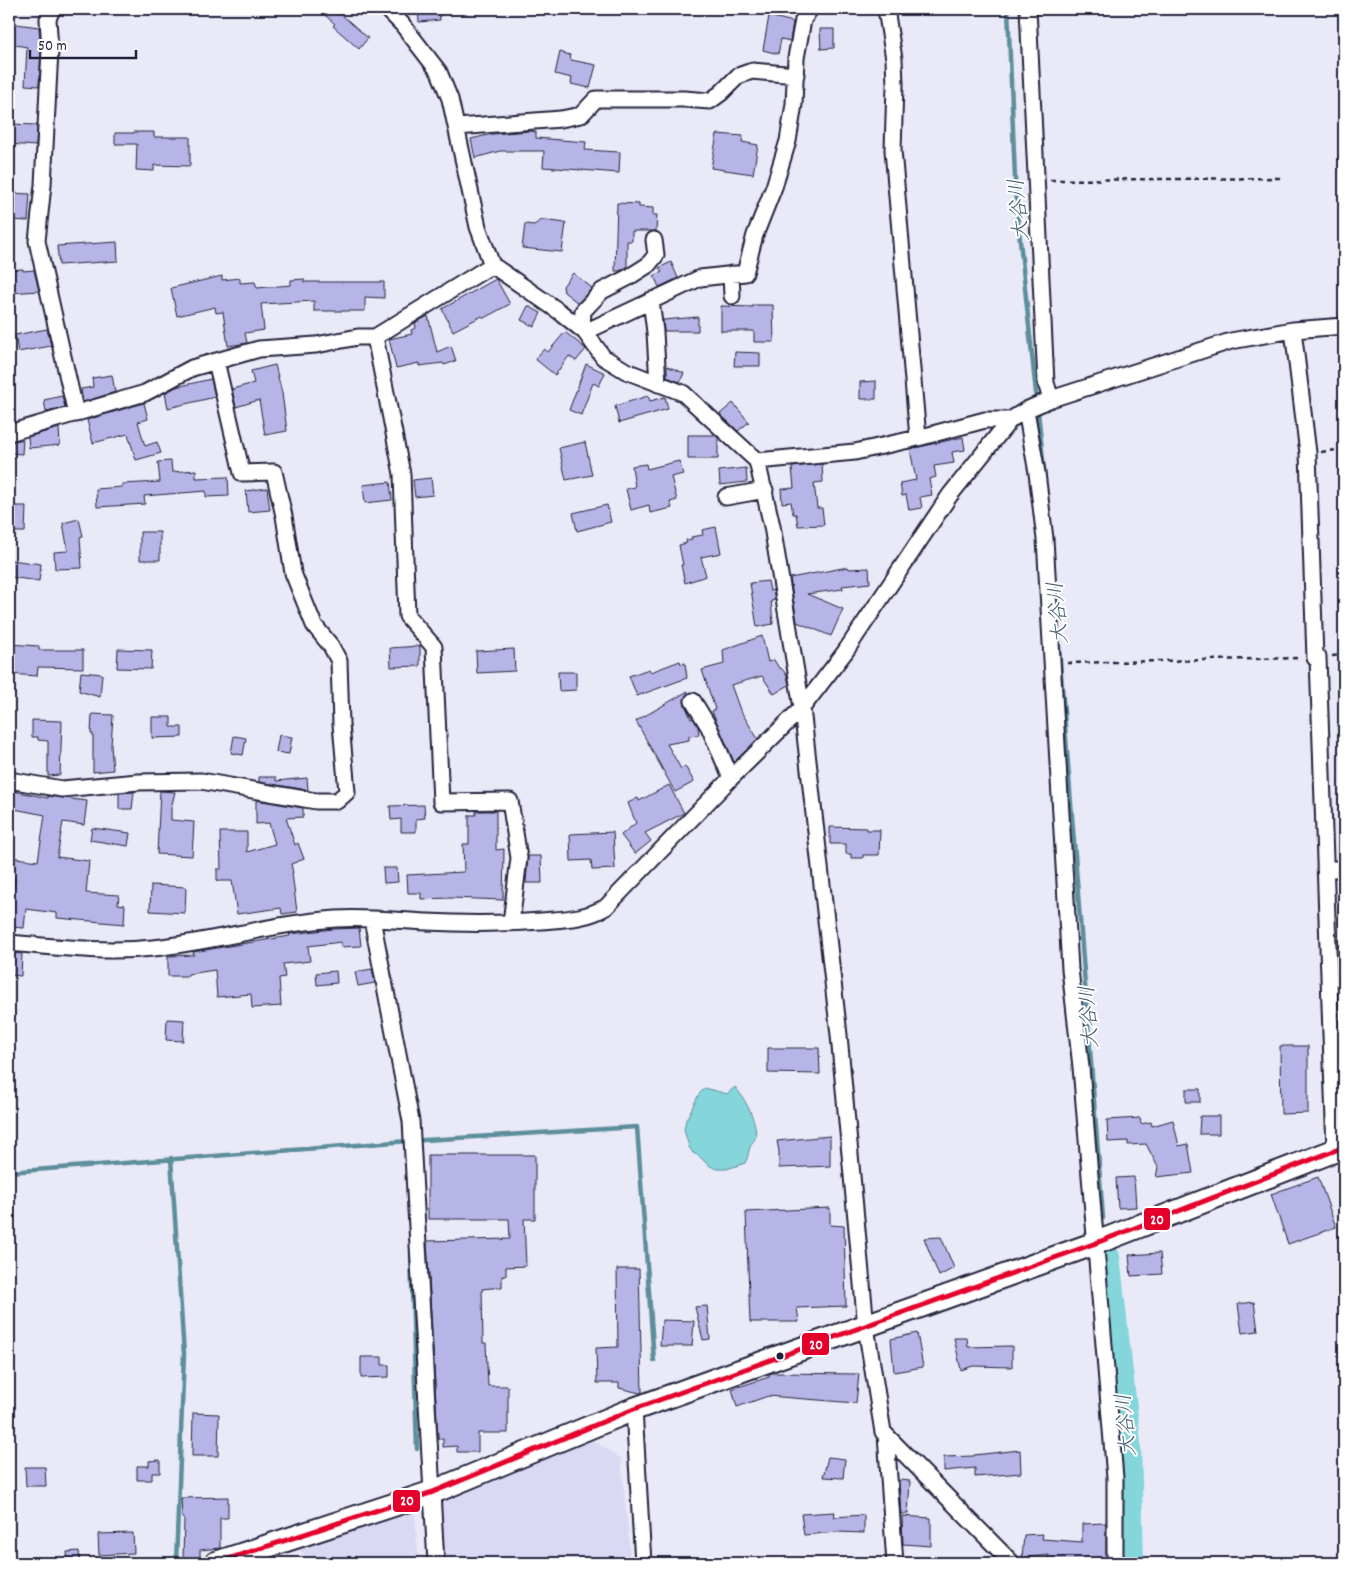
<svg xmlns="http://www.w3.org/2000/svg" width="1353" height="1572" viewBox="0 0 1353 1572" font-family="Dekko,'Klee One',sans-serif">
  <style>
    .built { fill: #dad9f3 }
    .water { fill: #84d6db; stroke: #5d8e9b }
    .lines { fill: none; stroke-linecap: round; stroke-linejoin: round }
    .stream { stroke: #5d8e9b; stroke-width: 4.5 }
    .river { stroke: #84d6db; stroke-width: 26 }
    .building { fill: #b7b5e7; stroke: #22223b }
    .minor-casing { stroke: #22223b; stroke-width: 19 }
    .highway-casing { stroke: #22223b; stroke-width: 26 }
    .path { stroke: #22223b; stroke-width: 2.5; stroke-dasharray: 5 4; stroke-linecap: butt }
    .minor { stroke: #fff; stroke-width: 15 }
    .highway { stroke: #fff; stroke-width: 22 }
    .bus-1-casing { stroke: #fff; stroke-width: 9 }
    .bus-1 { stroke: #e4002b; stroke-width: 5 }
    .bus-dot { fill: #22223b; stroke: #fff; stroke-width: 2 }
    .labels { text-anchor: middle; stroke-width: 4; stroke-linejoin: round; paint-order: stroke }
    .water-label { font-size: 21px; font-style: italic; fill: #446173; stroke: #fff }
    .line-badge { stroke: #fff; stroke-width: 2 }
    .badge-label { font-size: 14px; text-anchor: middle; font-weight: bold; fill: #fff }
  </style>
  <rect width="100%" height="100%" fill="#e9e9f8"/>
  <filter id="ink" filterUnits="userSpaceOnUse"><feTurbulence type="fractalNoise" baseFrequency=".02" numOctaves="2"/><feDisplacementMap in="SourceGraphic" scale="10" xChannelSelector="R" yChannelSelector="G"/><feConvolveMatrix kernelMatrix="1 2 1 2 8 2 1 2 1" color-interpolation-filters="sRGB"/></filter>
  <g filter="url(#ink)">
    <path class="built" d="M592,1440L621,1458L631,1563H442L440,1498Z
      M414,1506L419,1563H312L296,1546Z"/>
    <path class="water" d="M735,1087C744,1097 759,1124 755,1138C754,1142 753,1140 751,1145C748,1151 749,1156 745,1163L727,1169H716L707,1164L699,1156L693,1153L689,1147L684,1129L686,1120L699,1094L705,1088L727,1094Z"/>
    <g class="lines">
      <path class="stream" d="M1008,9L1016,202L1045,479
        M1056,609L1103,1218
        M171,1158L184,1354L176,1563
        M9,1172L408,1141L637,1127L654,1361
        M411,1252L417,1449"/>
      <path class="river" d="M1107,1257L1128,1443L1131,1563"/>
    </g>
    <path class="building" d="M318,9H335L368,38L359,49L333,26L335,24Z
      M418,9H439L440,20L419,22Z
      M769,16L793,22L790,41L781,39L778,54L763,50Z
      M9,23L39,27L41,50L39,86L25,85L27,47L9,44Z
      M820,29H834V48L821,49Z
      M560,52L570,55L571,60L596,65L590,88L571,84L572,78L555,74Z
      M9,124L37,125L36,146L9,144Z
      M530,131L536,132V138L586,142L585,150L620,152L619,173L543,167L544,151H500L475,158L471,139L492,134Z
      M134,132H154V137H190V166L154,165V171L136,170L137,144H115V133H134Z
      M717,134L743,136L742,142L758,145L753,174L711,168Z
      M9,193L30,194L28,221L9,220Z
      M617,203L639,204V207L653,208V215H657L656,231H632V241H627V267L619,271H615Z
      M542,220L566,223L562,252L522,248L525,224L534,225Z
      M117,242L118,261L59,265L57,246Z
      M671,262L678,278L659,287L654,276L662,272L659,268Z
      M23,269V271L34,270L39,291L9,293V270Z
      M573,273L592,288L578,303L564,292L563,286Z
      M222,276V280L240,278V283L255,282L257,288L291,285V280L304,279V282H384V298L365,297V311H314V301L261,304L264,330L245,333L247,343L228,346L223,312L216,313L215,307L177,316L171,288Z
      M496,279L510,304L484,318L482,316L453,331L442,309Z
      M753,305H773L774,342H754V331H721V306L753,307Z
      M528,306L541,313L534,327L521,320Z
      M428,316L437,352L451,346L456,361L444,365L443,363L419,366V363L396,368L389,339L412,334L411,330L416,328L415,323Z
      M698,317V331H664L663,320Z
      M47,329L51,346L18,352L15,335Z
      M565,332L586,349L576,361L569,356L555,375L535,359L544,349L548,352Z
      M735,352L760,353V366H734Z
      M586,364L605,373L599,386L593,383L581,415L569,410Z
      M275,365L282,393L287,431L265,435L259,400L236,407L232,389L254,383L251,371Z
      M667,366L684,373L680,382L667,377Z
      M112,375L115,392L83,402L81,389L93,387L92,378Z
      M211,379L215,397L168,408L165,393L176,387Z
      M876,381V399H860V382Z
      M62,396L65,407L46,412L44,400Z
      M648,396L650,401L665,397L668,409L619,423L615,406Z
      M144,403L148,419L138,422L145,446L157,442L161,453L136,460L128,434L93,443L87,420Z
      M733,403L749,422L738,431L720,414Z
      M59,428L60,445L29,448L28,437Z
      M688,435H715L718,438V459H688Z
      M963,437L965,450L952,452L954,463L934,466L936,477L929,479L932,495L920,497L922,508L909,510L906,495L902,496L900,483L916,480L910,449Z
      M19,440H23L22,454L9,453V442Z
      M585,442L592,475L566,480L559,448Z
      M171,461L172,472L196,470V478L228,477L229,496L206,497V491L144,496L145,504L97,507L96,489L122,487V484L160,482L158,462Z
      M679,461L683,474L671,477L677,500L670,502L672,508L650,513L649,505L631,510L626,489L635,487L632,466L646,464L647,469Z
      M822,464L823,482L814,483L817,508H822L824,525L798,526L796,514H793L791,502L782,503L781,489L794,488L792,467Z
      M746,468L747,482L720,485L719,471Z
      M431,478L433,495L415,497L413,480Z
      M390,482L392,500L365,503L363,485Z
      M267,488L270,510L248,512L246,491Z
      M607,505L611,522L577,531L573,513Z
      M9,506H26L25,532H9Z
      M79,519L83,536L80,537L82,568L55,569L54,552L68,551L63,523Z
      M716,527L721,553L701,557L706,576L685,583L681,565H683L679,545L687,543L686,540L692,539L691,537L703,535L702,530Z
      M140,532H160V560H140Z
      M11,560L41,564L39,581L9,577Z
      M848,567L849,569L869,568L870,583L842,586L843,589L807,594L843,609L831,636L797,622L790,578Z
      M768,581L770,591L773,590L775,600L771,601L773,624L757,627L750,583Z
      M762,636L768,662L774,660L779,668H781L787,675L789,685L774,694L762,676L731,685L740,710L758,739L734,762L712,711L715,709L702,670L724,664L723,650Z
      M9,644L39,646V650H83V668L38,667L37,676L9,674Z
      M420,646V666L391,667L390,648Z
      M118,649L152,650L151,669L117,668Z
      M514,649L515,671L477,673L476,651Z
      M680,661L681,664L685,663L687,678L637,696L629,676L649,669L651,672Z
      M81,672L102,674L100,697L79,691Z
      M558,672H576V690L559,691Z
      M688,691L684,702L691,719L693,718L698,727L699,735L689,736V740L667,744L681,769L685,766L694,782L675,792L636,721Z
      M92,714L113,715L111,746L113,770L93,772V734H91Z
      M152,717H171V727H182V737L152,738Z
      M32,720L62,721L60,775L48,776V741L38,740V737H32Z
      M279,735L292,737L289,754L276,752Z
      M234,736L246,738L243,755L231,753Z
      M259,777H276V781L307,778L308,790L259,782Z
      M669,785L684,813L645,833L651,841L635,854L621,835L636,823L628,803L638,798L639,801Z
      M9,790L48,798V796L87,801L84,825L63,822L57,857L89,861L86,893L119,895L118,904L125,905L124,924L57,918V913L26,909L24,928L11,927L15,878L9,877V857L38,861L45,815L9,808Z
      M160,791L175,792L171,808V820L194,822L192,856L157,854Z
      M134,792L132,809H119V793Z
      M256,800L303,808V817L286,818L295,845L298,843L304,859L291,864L293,873H292L297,912L282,914L281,908L237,914L232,881H217V869H221L220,832H247V852L275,844L269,823L256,824Z
      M424,805L425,818L416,819V832H401V819L391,820L390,806Z
      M476,811H496V850L504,849L503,900L451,898L421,899V893H408L407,875L464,872L463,844H469V815H476Z
      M830,827L867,828V830H880L879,855H863V858H851V854H846V844H830Z
      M92,828L130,833L128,846L90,840Z
      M613,832L615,869L592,870L591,860L571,861L570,834Z
      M528,856H541L542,883H526Z
      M383,868H397L398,882L384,883Z
      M151,885L186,887L185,913L150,911Z
      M359,928L361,946L341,947V942L308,946L310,961L283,964L285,977L279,978L281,1006L252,1008L251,994L217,997L215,970L188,974V976H168V956L194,955L193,952L290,936L289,934H291L333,929Z
      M9,953L22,954L21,976L9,975Z
      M372,969L375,983L358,986L355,972Z
      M336,971L337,983L317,985L316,973Z
      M167,1019L184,1020L183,1041L166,1040Z
      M1280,1046H1308V1113L1281,1114Z
      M768,1048H819L820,1074L768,1073Z
      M1186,1089H1200V1102H1186Z
      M1200,1116H1219V1134H1199Z
      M1140,1118L1141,1124L1151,1122L1152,1126L1173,1120L1179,1146L1188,1144L1193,1173L1156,1177L1158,1167L1146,1144L1128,1145V1141L1108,1142L1107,1120Z
      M830,1136V1166L779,1168V1151L777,1141Z
      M428,1155H535V1219H524L526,1266L506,1267V1276H502V1287L482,1289L483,1343H486L488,1386H508V1433H478V1452H457V1446L443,1447V1439H438L427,1241L510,1239L509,1219H428Z
      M1134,1177L1136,1207L1118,1208L1116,1178Z
      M1318,1177L1336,1227L1288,1244L1271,1194Z
      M830,1208V1225L844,1226L846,1306L797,1308L799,1322H750L746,1212Z
      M941,1237L954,1268L939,1276L924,1238Z
      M1160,1253L1162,1274L1131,1276L1129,1255Z
      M617,1269H639L642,1392L640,1393L619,1388V1383H597L596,1348L618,1347Z
      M1254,1302L1258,1331L1242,1333L1238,1304Z
      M707,1306L710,1339L703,1340L695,1307Z
      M662,1320L694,1321L692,1346H660Z
      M917,1333L923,1367L894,1372L891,1339Z
      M954,1338H967L968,1347L1012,1346V1367L973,1366L961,1370Z
      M361,1357H382V1365H389V1377L361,1378Z
      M772,1373L859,1374L856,1403L768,1396L737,1407L732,1389L769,1377V1374Z
      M193,1413L219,1414L218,1456H192Z
      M1020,1450L1021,1473L975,1477V1468L944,1471V1457L974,1456V1455Z
      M828,1457L845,1459L843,1478L823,1477Z
      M160,1460V1473H152V1480H137V1466H149V1461Z
      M25,1467H45L46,1486H26Z
      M899,1480L910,1481L908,1514H901Z
      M228,1497V1518H220V1548L200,1550V1560L183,1561L184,1518H182L181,1498Z
      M835,1512L834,1517L864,1515V1533L838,1532L804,1535L801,1514Z
      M902,1516L931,1518V1546L903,1544Z
      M1106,1523V1563H1047L1049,1555L1022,1558L1024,1535L1043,1534L1042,1539L1082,1542V1524Z
      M133,1533L134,1553L99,1555L98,1534Z
      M79,1551L80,1563H68L67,1552Z"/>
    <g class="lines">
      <g class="minor-casing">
        <path id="minor" d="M52,9L48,19L50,50L43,185L37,241L76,414
          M387,9L402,24L439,72L450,99L478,227L492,265L560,312L585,332L603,357L626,371L683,393L757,461L772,526L802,708L839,1035L866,1327L883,1432L1012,1563
          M886,9L894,59L895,85L893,150L918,438
          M1028,9L1046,383L1051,399
          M457,127L561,119L581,115L596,99H684L710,101L721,93L738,76L752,71L796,75
          M731,274L732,296
          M651,300L655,332L658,384
          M582,329L583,311L602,291L629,277L648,265L656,255L654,240
          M1293,330L1308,453L1315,658L1318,657L1335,1150
          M585,332L700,278L745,273L755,235L774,187L788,141L794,104L796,58L803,20L810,9
          M375,337L402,474L407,616L434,647L441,802L510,801L519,858L511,923
          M1026,410L1037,473L1045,539L1070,969L1081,1067L1115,1478V1563
          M9,433L145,393L192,368L259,349L316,345L358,337H375L492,265
          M757,461L855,452L918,438L985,420H1010
          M726,497L765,490
          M693,701L709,727L731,778
          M9,780L62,789L138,782L201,781L316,801H337L347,792L341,724L339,661L331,646L314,625L293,573L284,516L274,472L242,473L216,361
          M1325,869H1344
          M372,919L411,1121L436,1563
          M9,943C56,947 105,953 153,948C214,942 274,923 336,919C367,917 397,921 427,922C465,924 503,924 541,921C564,919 586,919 606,907L731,778L802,708L845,652L950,495L1010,420L1026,410L1051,399L1231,341L1293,330L1344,326
          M634,1409L643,1563
          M886,1435L895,1563"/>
      </g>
      <g class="highway-casing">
        <path id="highway" d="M216,1563L433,1492L634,1409L1096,1243L1344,1147"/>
      </g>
      <path class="path" d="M1050,180L1284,178
        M1321,452L1344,449
        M1332,656L1344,655
        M1067,663L1301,658"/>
      <use href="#minor" class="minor"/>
      <use href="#highway" class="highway"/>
      <g class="bus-1-casing">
        <path id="bus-1" d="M216,1563L433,1492L634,1409L1096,1243L1344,1147"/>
      </g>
      <use href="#bus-1" class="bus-1"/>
    </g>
  </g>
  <circle class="bus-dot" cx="780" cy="1356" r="4.5"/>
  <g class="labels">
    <g class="water-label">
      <text transform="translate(1018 210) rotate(-95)" y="7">大谷川</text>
      <text transform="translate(1057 613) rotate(-95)" y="7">大谷川</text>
      <text transform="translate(1088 1017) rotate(-94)" y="7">大谷川</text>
      <text transform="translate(1125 1425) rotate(-95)" y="7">大谷川</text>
    </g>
  </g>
  <g class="line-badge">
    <rect x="1143" y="1207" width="28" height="24" rx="5" fill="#e4002b"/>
    <rect x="801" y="1332" width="29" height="24" rx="5" fill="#e4002b"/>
    <rect x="392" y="1489" width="29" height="24" rx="5" fill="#e4002b"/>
  </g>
  <g class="badge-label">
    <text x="1157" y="1224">20</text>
    <text x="816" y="1349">20</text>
    <text x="407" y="1505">20</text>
  </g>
  <rect width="1353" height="1572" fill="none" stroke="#fff" stroke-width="30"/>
  <rect x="15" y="15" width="1323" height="1542" fill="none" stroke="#22223b" stroke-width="2" filter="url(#ink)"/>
  <path d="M30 50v8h106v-8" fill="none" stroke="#22223b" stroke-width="2.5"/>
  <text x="38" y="50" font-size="15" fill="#22223b" stroke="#ffffff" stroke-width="4" paint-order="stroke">50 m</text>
</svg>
